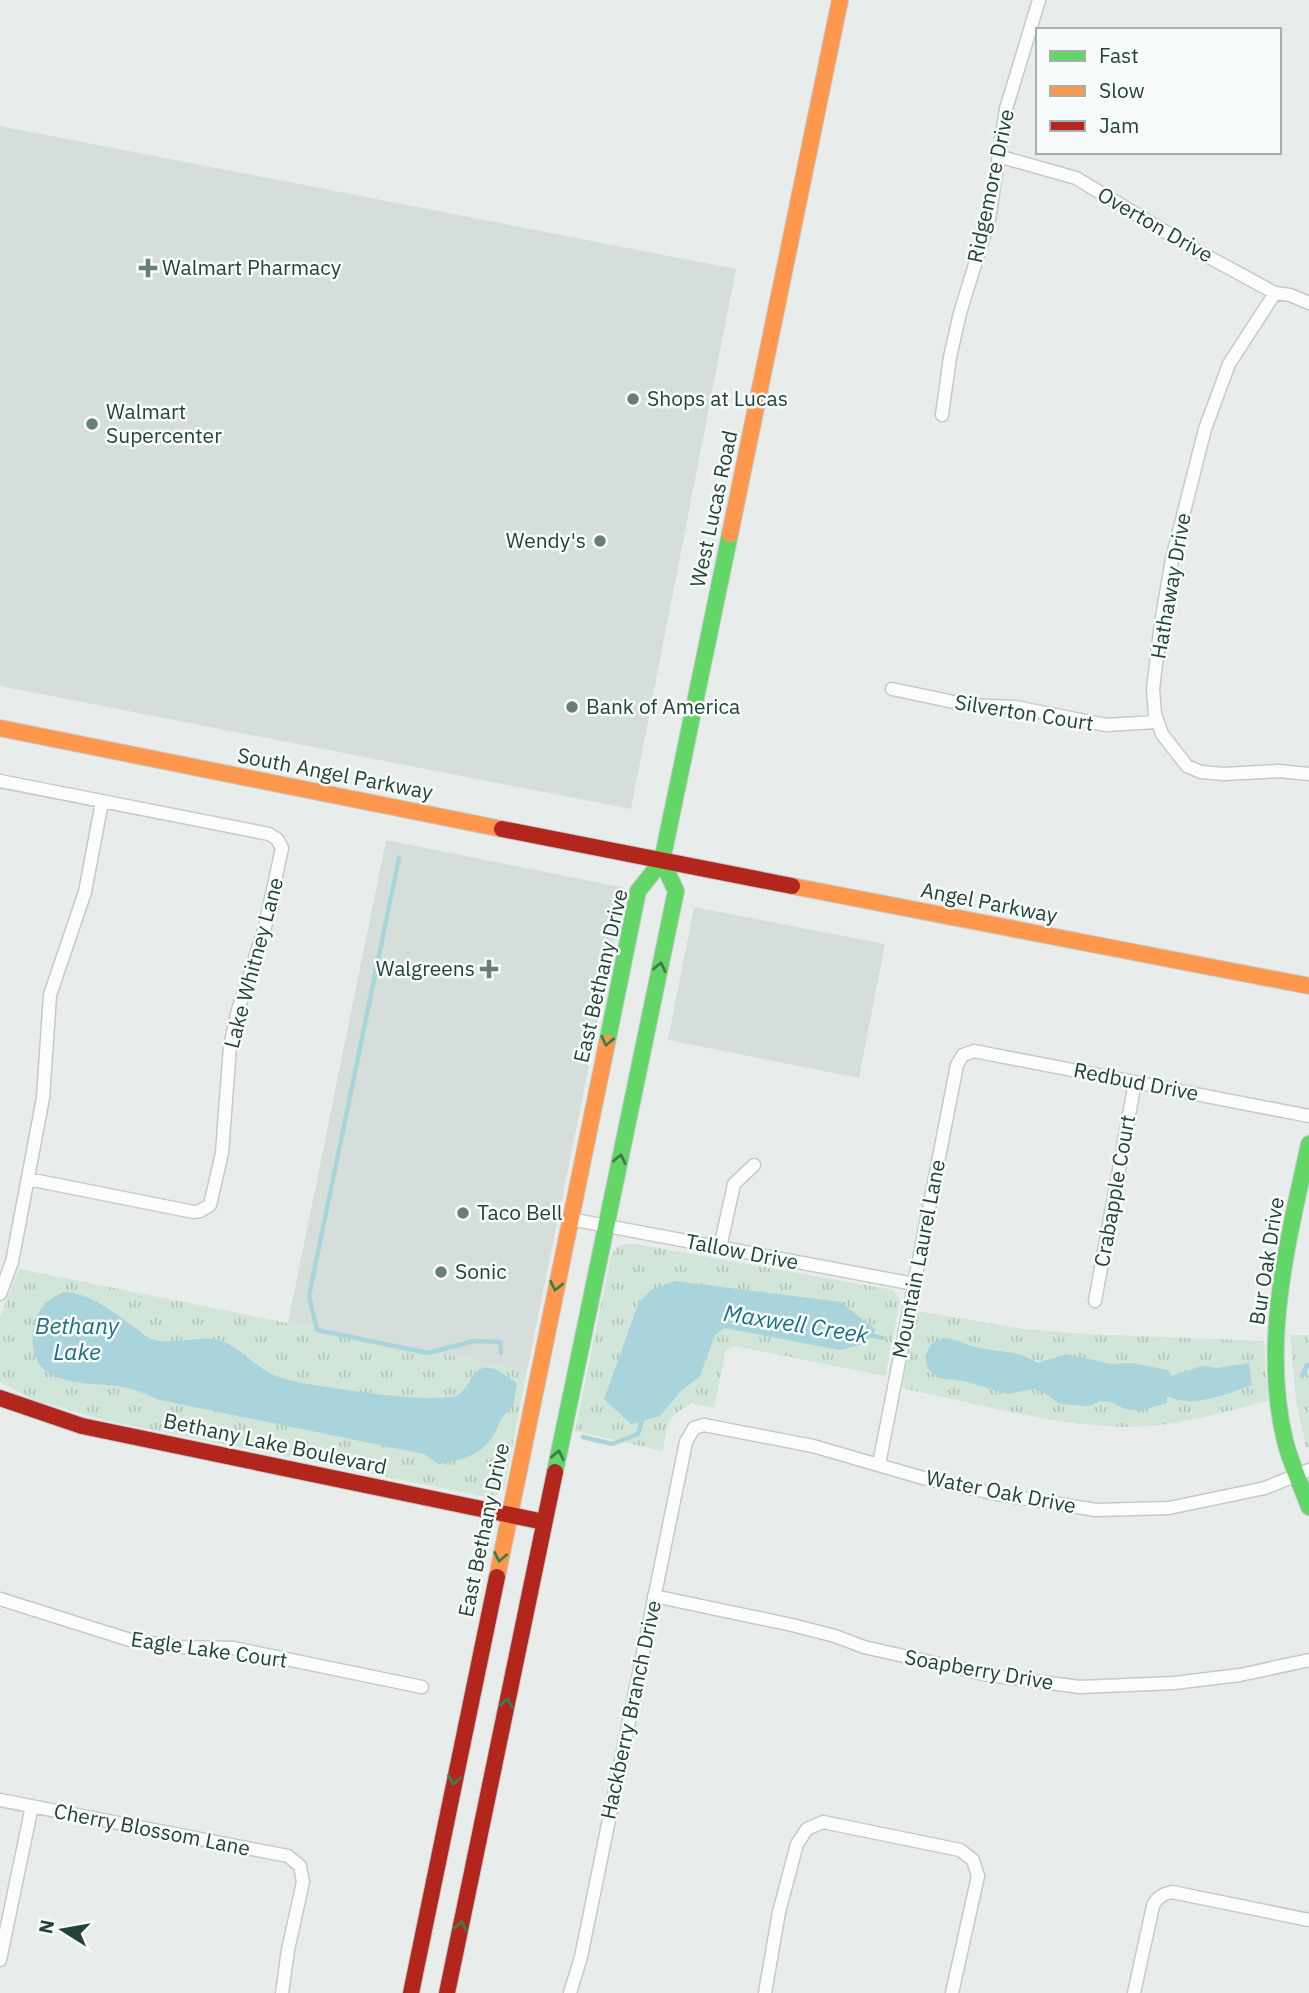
<svg xmlns="http://www.w3.org/2000/svg" width="1309" height="1993" viewBox="0 0 1309 1993" font-family="'IBM Plex Sans',sans-serif">
  <style>
    .built { fill: #d6dedb }
    .grass { fill: url(#grass-tufts) }
    .water { fill: #a9d4db }
    .lines { fill: none; stroke-linecap: round; stroke-linejoin: round }
    .stream { stroke: #a9d4db; stroke-width: 4.5 }
    .street-casing { stroke: #c5cac8; stroke-width: 15 }
    .fast-casing { stroke: #c3cbc8; stroke-width: 18 }
    .slow-casing { stroke: #c3cbc8; stroke-width: 18 }
    .jam-casing { stroke: #c3cbc8; stroke-width: 18 }
    .street { stroke: #fcfcfc; stroke-width: 12 }
    .fast { stroke: #63d668; stroke-width: 16 }
    .slow { stroke: #ff974d; stroke-width: 16 }
    .jam { stroke: #b3261e; stroke-width: 16 }
    .oneway { stroke: #3d7d4c }
    .poi-dot { fill: #697e78; stroke: #f7fbf9; stroke-width: 2.5 }
    .labels { text-anchor: middle; stroke-width: 5; stroke-linejoin: round; paint-order: stroke }
    .street-label { font-size: 21px; fill: #24423a; stroke: #f7fbf9 }
    .poi-label { font-size: 21px; fill: #24423a; stroke: #f7fbf9; text-anchor: start }
    .water-label { font-size: 23px; font-style: italic; fill: #1c6f80; stroke: #f7fbf9 }
  </style>
  <defs>
    <pattern id="grass-tufts" width="24" height="20" patternUnits="userSpaceOnUse" patternTransform="scale(1.75)"><rect width="24" height="20" fill="#d1e6d8"/><path d="M3 7l-1-3M5 7V3M7 7l1-3M15 17l-1-3M17 17v-4M19 17l1-3" fill="none" stroke="#b3c6ba"/></pattern>
  </defs>
  <rect width="100%" height="100%" fill="#e8edeb"/>
  <path class="built" d="M0,126L736,269L631,809L0,686Z
    M386,840L625,888L527,1371L288,1323Z
    M694,907L885,944L859,1078L668,1040Z"/>
  <path class="grass" d="M623,1244H636L893,1290L900,1300L885,1376L734,1346L726,1350L714,1408L692,1403C667,1417 667,1423 663,1451L575,1431L611,1256L616,1248Z
    M19,1269L527,1371L504,1489L494,1497H486L104,1420L34,1400L0,1382V1317Z
    M917,1311L1024,1329L1088,1334L1264,1341L1268,1401C1222,1412 1173,1428 1125,1427C1053,1425 973,1403 902,1388Z
    M1290,1335H1309V1448L1306,1447L1296,1400Z"/>
  <path class="water" d="M675,1281L841,1302L876,1330L864,1344L840,1350L724,1328L715,1335L700,1376L680,1392L660,1416L631,1424L604,1399L639,1302L651,1290Z
    M64,1292C90,1293 113,1312 134,1327C139,1330 145,1337 151,1339C164,1345 198,1337 214,1339C235,1343 247,1359 263,1369C278,1379 296,1382 313,1385C358,1391 406,1401 451,1397C477,1395 467,1341 517,1384L513,1407C499,1416 498,1431 488,1443C476,1457 455,1461 438,1464L424,1454L160,1400C149,1396 136,1389 124,1387C87,1381 27,1390 33,1332C35,1311 46,1300 64,1292Z
    M943,1338C954,1338 964,1344 975,1347C1000,1353 1014,1349 1038,1363L1066,1354L1111,1364L1132,1363L1168,1370L1171,1376L1202,1366L1217,1368L1249,1363L1252,1385C1227,1394 1192,1409 1167,1396V1403L1140,1411L1125,1409L1111,1402L1101,1401L1089,1406L1060,1404L1043,1392L1033,1389L1008,1394L964,1381L939,1378L928,1369L925,1356L931,1344Z"/>
  <g class="lines">
    <path class="stream" d="M399,858L309,1296L317,1330L428,1353L474,1341L500,1342L501,1353
      M866,1334L882,1338
      M1302,1376L1307,1365L1309,1366
      M583,1437L612,1444L638,1434L643,1416"/>
    <g class="street-casing">
      <path id="street" d="M998,156L1076,178L1194,249L1275,293L1290,295L1309,303
        M1275,293L1229,364L1205,429L1172,559L1161,623L1153,689L1155,714L1162,734L1187,766L1201,772L1224,774L1279,771L1309,774
        M942,415L950,357L960,313L989,219L1006,109L1039,0
        M892,689L968,705L1015,707L1106,725L1157,722
        M0,781L269,834L277,839L282,848L265,927L238,1010L230,1046L222,1153L210,1205L200,1211L194,1212L28,1179
        M570,1219L914,1284
        M720,1248L734,1184L754,1165
        M0,1294L12,1262L43,1098L50,995L85,892L102,802
        M1095,1301L1135,1082
        M879,1464L957,1065L963,1055L974,1051L1309,1116
        M654,1596L792,1625L835,1636L864,1647L988,1675L1080,1687L1174,1683L1240,1675L1309,1660
        M0,1599L130,1640L178,1647L233,1648L422,1687
        M0,1800L288,1856L300,1866L303,1882L288,1950L282,1993
        M0,1960L32,1806
        M570,1993L581,1957L686,1442L694,1428L704,1425L813,1446L923,1478L997,1494L1096,1510L1169,1508L1265,1488L1309,1470
        M765,1993L779,1912L797,1844L807,1829L823,1822L960,1850L973,1860L978,1876L952,1993
        M1134,1993L1153,1906C1157,1897 1163,1894 1172,1892L1309,1920"/>
    </g>
    <g class="fast-casing">
      <path id="fast" d="M607,1043L638,891L662,861L730,534
        M1309,1144C1288,1241 1261,1342 1285,1441C1291,1464 1301,1485 1309,1507
        M555,1472L676,891L662,861"/>
    </g>
    <g class="slow-casing">
      <path id="slow" d="M730,534L840,0
        M0,728L502,829
        M792,886L1309,986
        M497,1577L607,1043"/>
    </g>
    <g class="jam-casing">
      <path id="jam" d="M502,829L792,886
        M0,1398L82,1426L544,1522
        M411,1993L497,1577
        M447,1993L555,1472"/>
    </g>
    <use href="#street" class="street"/>
    <use href="#fast" class="fast"/>
    <use href="#slow" class="slow"/>
    <use href="#jam" class="jam"/>
  </g>
  <defs><path id="oneway-chevron" d="M-2-3.5L2.5 0L-2 3.5" fill="none" stroke-width="1.6" stroke-linecap="round" stroke-linejoin="round" transform="scale(1.75)"/></defs>
  <g class="oneway">
    <use href="#oneway-chevron" transform="translate(660 967) rotate(-78)"/>
    <use href="#oneway-chevron" transform="translate(607 1041) rotate(102)"/>
    <use href="#oneway-chevron" transform="translate(620 1159) rotate(-78)"/>
    <use href="#oneway-chevron" transform="translate(556 1286) rotate(102)"/>
    <use href="#oneway-chevron" transform="translate(558 1455) rotate(-78)"/>
    <use href="#oneway-chevron" transform="translate(500 1557) rotate(101)"/>
    <use href="#oneway-chevron" transform="translate(507 1703) rotate(-78)"/>
    <use href="#oneway-chevron" transform="translate(454 1780) rotate(101)"/>
    <use href="#oneway-chevron" transform="translate(461 1926) rotate(-78)"/>
  </g>
  <g class="poi-dot">
    <path d="M144.5 257.5h7v7h7v7h-7v7h-7v-7h-7v-7h7z"/>
    <circle cx="633" cy="399" r="7"/>
    <circle cx="92" cy="424" r="7"/>
    <circle cx="600" cy="541" r="7"/>
    <circle cx="572" cy="707" r="7"/>
    <path d="M485.5 958.5h7v7h7v7h-7v7h-7v-7h-7v-7h7z"/>
    <circle cx="463" cy="1213" r="7"/>
    <circle cx="441" cy="1272" r="7"/>
  </g>
  <g class="labels">
    <g class="street-label">
      <text transform="translate(991 186) rotate(-78)" y="7">Ridgemore Drive</text>
      <text transform="translate(1155 225) rotate(30)" y="7">Overton Drive</text>
      <text transform="translate(714 509) rotate(-78)" y="7">West Lucas Road</text>
      <text transform="translate(1171 586) rotate(-80)" y="7">Hathaway Drive</text>
      <text transform="translate(1024 713) rotate(9)" y="7">Silverton Court</text>
      <text transform="translate(335 774) rotate(11)" y="7">South Angel Parkway</text>
      <text transform="translate(989 903) rotate(11)" y="7">Angel Parkway</text>
      <text transform="translate(254 963) rotate(-75)" y="7">Lake Whitney Lane</text>
      <text transform="translate(601 976) rotate(-77)" y="7">East Bethany Drive</text>
      <text transform="translate(1136 1082) rotate(11)" y="7">Redbud Drive</text>
      <text transform="translate(1115 1191) rotate(-80)" y="7">Crabapple Court</text>
      <text transform="translate(742 1252) rotate(11)" y="7">Tallow Drive</text>
      <text transform="translate(919 1259) rotate(-79)" y="7">Mountain Laurel Lane</text>
      <text transform="translate(1267 1261) rotate(-81)" y="7">Bur Oak Drive</text>
      <text transform="translate(275 1444) rotate(12)" y="7">Bethany Lake Boulevard</text>
      <text transform="translate(1001 1492) rotate(11)" y="7">Water Oak Drive</text>
      <text transform="translate(484 1530) rotate(-78)" y="7">East Bethany Drive</text>
      <text transform="translate(209 1650) rotate(8)" y="7">Eagle Lake Court</text>
      <text transform="translate(979 1670) rotate(10)" y="7">Soapberry Drive</text>
      <text transform="translate(631 1710) rotate(-78)" y="7">Hackberry Branch Drive</text>
      <text transform="translate(152 1830) rotate(11)" y="7">Cherry Blossom Lane</text>
    </g>
    <g class="poi-label">
      <text x="162" y="275">Walmart Pharmacy</text>
      <text x="647" y="406">Shops at Lucas</text>
      <text x="106" y="419">Walmart<tspan x="106" dy="24">Supercenter</tspan></text>
      <text x="586" y="548" text-anchor="end">Wendy's</text>
      <text x="586" y="714">Bank of America</text>
      <text x="475" y="976" text-anchor="end">Walgreens</text>
      <text x="477" y="1220">Taco Bell</text>
      <text x="455" y="1279">Sonic</text>
    </g>
    <g class="water-label">
      <text transform="translate(796 1324) rotate(9)" y="8">Maxwell Creek</text>
      <text x="77" y="1334">Bethany<tspan x="77" dy="26">Lake</tspan></text>
    </g>
  </g>
  <rect x="1036" y="28" width="245" height="126" fill="#f7fbf9" stroke="#a3b1ad" stroke-width="2"/>
  <rect x="1050" y="51" width="35" height="10" fill="#63d668" stroke="#a3b1ad" stroke-width="2"/>
  <text x="1099" y="63" font-size="21" fill="#24423a">Fast</text>
  <rect x="1050" y="86" width="35" height="10" fill="#ff974d" stroke="#a3b1ad" stroke-width="2"/>
  <text x="1099" y="98" font-size="21" fill="#24423a">Slow</text>
  <rect x="1050" y="121" width="35" height="10" fill="#b3261e" stroke="#a3b1ad" stroke-width="2"/>
  <text x="1099" y="133" font-size="21" fill="#24423a">Jam</text>
  <g transform="translate(63 1930) rotate(281)" stroke="#f7fbf9" stroke-width="5" paint-order="stroke">
  <path d="M0-5L12 26L0 18L-12 26Z" fill="#24423a"/>
  <text y="-10" font-size="19" font-weight="bold" text-anchor="middle" fill="#24423a">N</text>
  </g>
</svg>
